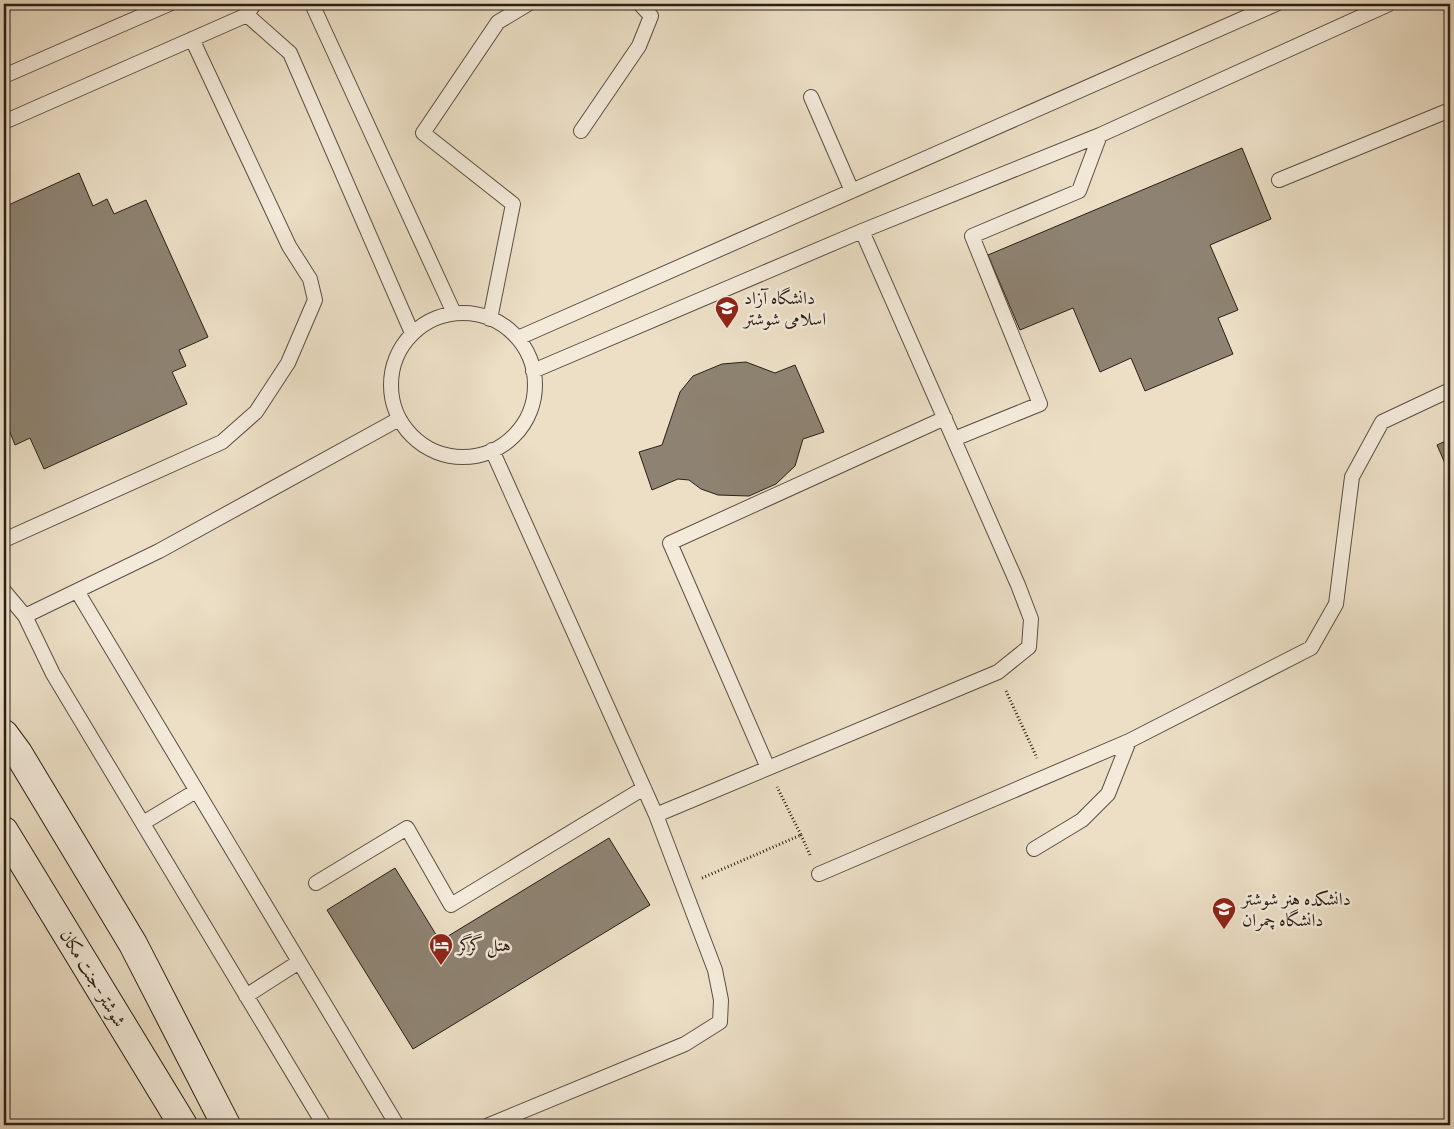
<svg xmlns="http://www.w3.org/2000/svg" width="1454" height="1129" viewBox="0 0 1454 1129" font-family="Vollkorn,Amiri,serif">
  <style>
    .building { fill: #8e8372; stroke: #291f16 }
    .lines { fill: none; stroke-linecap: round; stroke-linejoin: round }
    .lane-casing { stroke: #5a4f42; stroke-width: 16 }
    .secondary-casing { stroke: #291f16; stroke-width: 30 }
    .path { stroke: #291f16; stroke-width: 3; stroke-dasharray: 1 2.5; stroke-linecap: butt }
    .lane { stroke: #f3eada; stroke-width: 14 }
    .secondary { stroke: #f3eada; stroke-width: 28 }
    .labels { text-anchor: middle; stroke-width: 5; stroke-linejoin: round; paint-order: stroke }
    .poi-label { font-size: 18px; fill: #291f16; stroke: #f3eada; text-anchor: start }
    .street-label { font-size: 18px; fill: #291f16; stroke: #f3eada }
  </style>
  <rect width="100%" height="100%" fill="#ecdfc6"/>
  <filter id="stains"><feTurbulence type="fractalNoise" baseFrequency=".004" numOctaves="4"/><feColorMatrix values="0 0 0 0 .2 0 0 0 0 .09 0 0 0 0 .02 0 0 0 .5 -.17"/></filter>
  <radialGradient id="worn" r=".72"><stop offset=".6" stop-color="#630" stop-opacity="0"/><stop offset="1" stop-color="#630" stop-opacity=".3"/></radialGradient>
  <path class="building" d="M1242,148L1271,219L1210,245L1238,310L1218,318L1233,354L1145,391L1131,358L1100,372L1073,308L1020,330L988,255Z
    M79,173L93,206L107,199L114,214L146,200L208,337L179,350L186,366L172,372L187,404L44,469L30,438L15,445L8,427L4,428V207Z
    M746,362L775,373L795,365L824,432L803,439L795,466L776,484L749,496L718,495L701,489L689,480L678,479L652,490L639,452L662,445L680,392L693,376L722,364Z
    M1450,439V475L1437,445Z
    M609,838L650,905L413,1049L327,910L395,868L440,941Z"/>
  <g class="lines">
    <g class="lane-casing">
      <path id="lane" d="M312,4L454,313
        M247,15L254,4
        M4,76L169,4
        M811,97L852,191
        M4,122L247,15L290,53L412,333
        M581,131L639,46L651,16L640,4
        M1279,180L1450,110
        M391 385a72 72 0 1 1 144 0a72 72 0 1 1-144 0Z
        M490,319L513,204L423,133L498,22L528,4
        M518,338L1276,4
        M533,371L862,231L1100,135L1389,4
        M954,439L1040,404L972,236L1079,191L1100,135
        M4,540L222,442L256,412L288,363L315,300L310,279L289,246L192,39
        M4,591L25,616L159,551L399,419
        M77,591L397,1125
        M25,616L53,674L324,1125
        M768,768L670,543L945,418
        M656,815L998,672L1029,647L1031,619L1018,585L862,231
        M143,823L196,791
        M1034,849L1082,820L1108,794L1129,741
        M819,874L1129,741L1311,648L1336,604L1352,477L1382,422L1450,390
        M316,883L407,828L451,905L644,788
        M246,996L299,962
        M489,1125L685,1044L720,1022L721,1000L715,970L656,815L492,450"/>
    </g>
    <g class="secondary-casing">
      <path id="secondary" d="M4,734L18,753L133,944L226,1125
        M4,831L183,1125"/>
    </g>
    <path class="path" d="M1006,691L1037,758
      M801,835L810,855
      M702,878L801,835L777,787"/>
    <use href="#lane" class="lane"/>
    <use href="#secondary" class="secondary"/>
  </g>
  <defs>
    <g id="university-pin" transform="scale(1.25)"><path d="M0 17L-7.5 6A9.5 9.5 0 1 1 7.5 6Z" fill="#8f2418" stroke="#f3eada"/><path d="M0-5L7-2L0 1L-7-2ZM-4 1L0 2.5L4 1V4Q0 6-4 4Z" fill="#fff"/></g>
    <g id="hotel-pin" transform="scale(1.25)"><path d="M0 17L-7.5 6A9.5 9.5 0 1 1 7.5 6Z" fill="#8f2418" stroke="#f3eada"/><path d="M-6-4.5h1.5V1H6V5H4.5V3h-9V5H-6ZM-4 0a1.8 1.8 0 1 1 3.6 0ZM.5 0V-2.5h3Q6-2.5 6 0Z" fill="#fff"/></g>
  </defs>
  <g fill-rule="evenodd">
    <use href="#university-pin" x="727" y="308"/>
    <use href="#university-pin" x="1224" y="909"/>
    <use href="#hotel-pin" x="441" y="945"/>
  </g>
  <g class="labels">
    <g class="poi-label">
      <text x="744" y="304">دانشگاه آزاد<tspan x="744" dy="21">اسلامی شوشتر</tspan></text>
      <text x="1242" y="905">دانشکده هنر شوشتر<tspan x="1242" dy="21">دانشگاه چمران</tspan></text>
      <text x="458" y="951">هتل گرگر</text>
    </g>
    <g class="street-label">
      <text transform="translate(93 978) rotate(59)" y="6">شوشتر-جنت مکان</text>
    </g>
  </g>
  <rect width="1454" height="1129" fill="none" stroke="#ecdfc6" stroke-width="20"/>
  <rect x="5" y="5" width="1444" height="1119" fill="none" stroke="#291f16" stroke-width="2.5"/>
  <rect x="10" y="10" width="1434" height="1109" fill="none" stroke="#291f16"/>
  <rect width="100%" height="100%" filter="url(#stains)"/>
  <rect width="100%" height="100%" fill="url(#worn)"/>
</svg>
